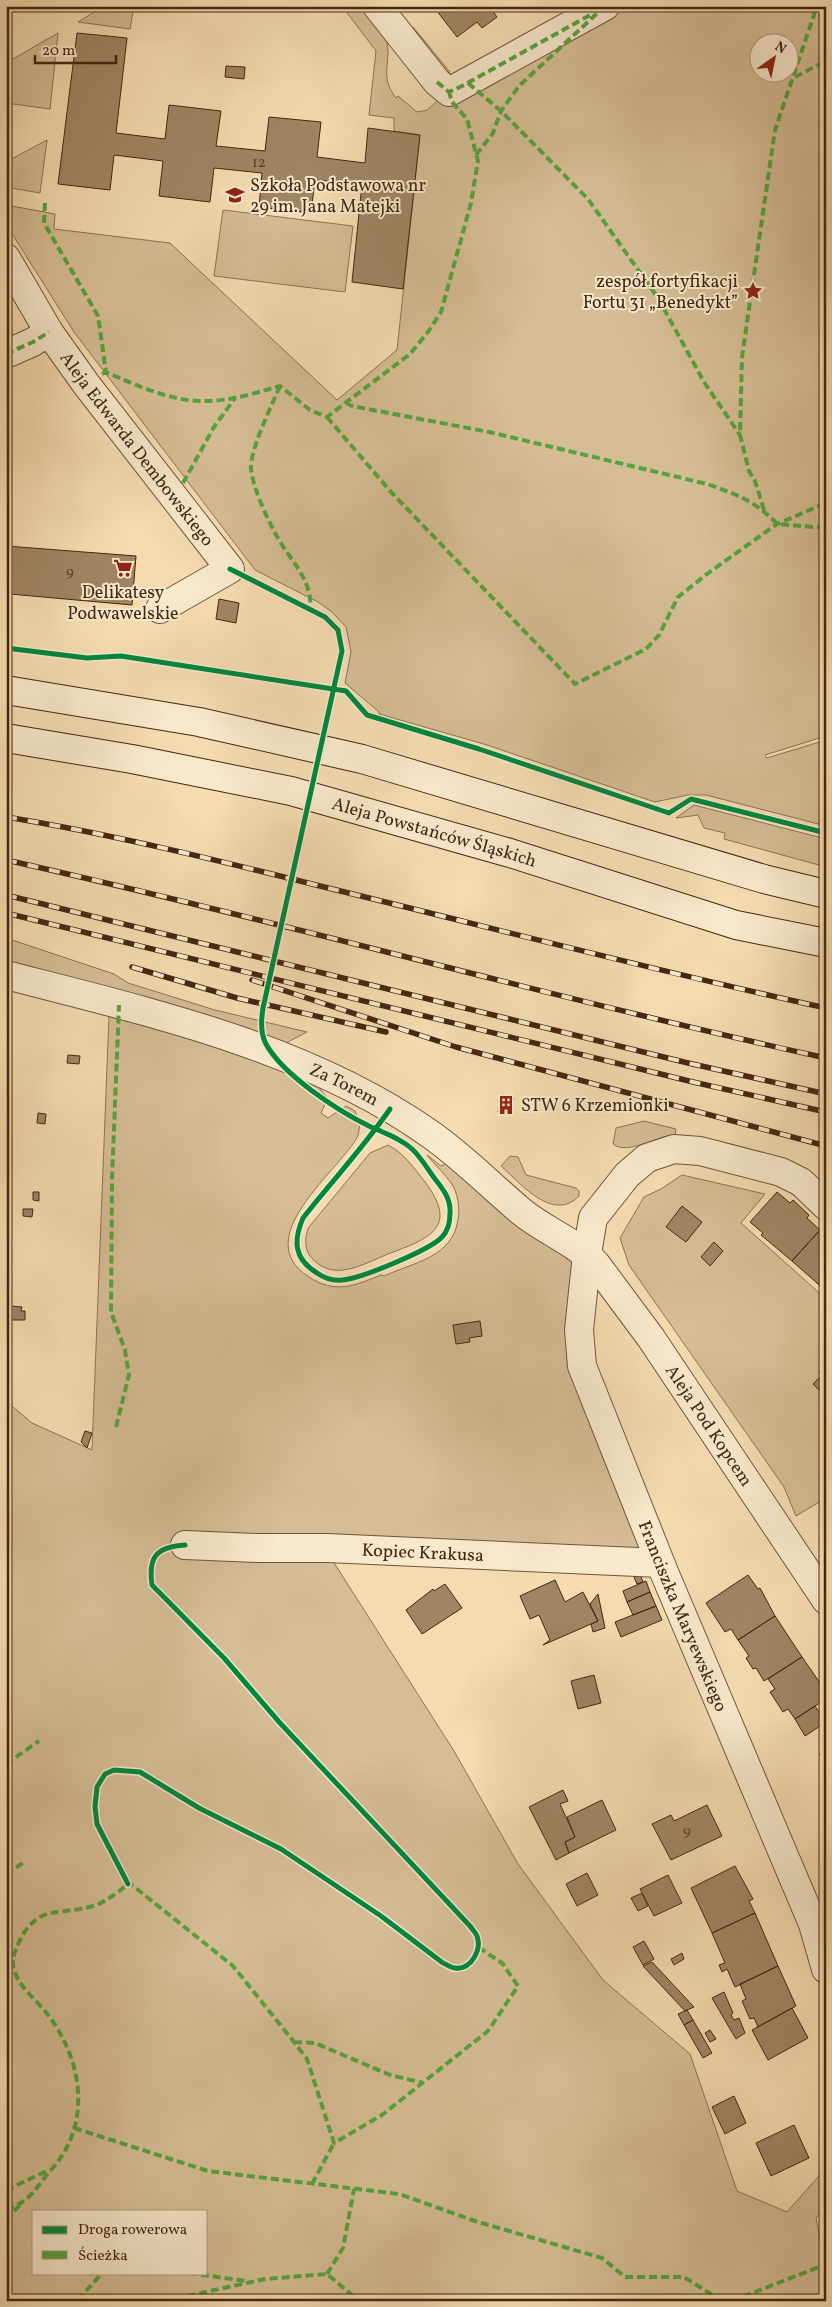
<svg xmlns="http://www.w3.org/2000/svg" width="832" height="2307" viewBox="0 0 832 2307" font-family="Vollkorn,serif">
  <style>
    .green { fill: #d6bd95; stroke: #8e7253; fill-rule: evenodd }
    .building { fill: #a08564; stroke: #452611 }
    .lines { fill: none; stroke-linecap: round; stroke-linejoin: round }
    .street-casing { stroke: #715439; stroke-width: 30 }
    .secondary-casing { stroke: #452611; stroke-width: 30 }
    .street { stroke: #f8e8cc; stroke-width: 28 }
    .secondary { stroke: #f8e8cc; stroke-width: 28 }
    .rail-casing { stroke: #452611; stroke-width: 5.5 }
    .rail { stroke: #f8e8cc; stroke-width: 4; stroke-dasharray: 11; stroke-linecap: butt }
    .quiet { stroke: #55a33f; stroke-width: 4; stroke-dasharray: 8 4; stroke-linecap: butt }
    .cycleway-casing { stroke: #f8e8cc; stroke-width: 8 }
    .cycleway { stroke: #00873e; stroke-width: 5 }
    .labels { text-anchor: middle; stroke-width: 4; stroke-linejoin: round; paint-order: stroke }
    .number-label { font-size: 15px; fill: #5c3e26 }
    .poi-label { font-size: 18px; fill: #452611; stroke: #f8e8cc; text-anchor: start }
    .street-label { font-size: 18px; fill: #452611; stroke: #f8e8cc }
  </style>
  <rect width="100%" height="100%" fill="#f4dcb0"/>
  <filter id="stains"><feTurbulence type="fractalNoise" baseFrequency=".004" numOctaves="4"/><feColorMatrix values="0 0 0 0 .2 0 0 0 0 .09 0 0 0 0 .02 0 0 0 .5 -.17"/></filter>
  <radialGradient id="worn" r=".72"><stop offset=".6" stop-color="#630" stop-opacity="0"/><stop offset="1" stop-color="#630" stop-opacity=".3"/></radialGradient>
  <path class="green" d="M104,6H134L130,29L78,22Z
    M342,6H363C370,16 383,27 386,38C393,61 378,75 396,98L398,96L417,112L427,110L444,95L614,6H826V736L765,755L767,758L826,740V826L706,795H688L655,802L484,744L379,714V712L345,683L351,652L346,627L332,612L318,602L255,570L74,332L6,224V205L55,214L54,229L170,243L337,400L397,350L420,135L394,131V118L369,115L376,51ZM760,42H790V72H760Z
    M413,27L450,72L445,76L411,33Z
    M58,33L50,109L6,103V63Z
    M47,140L40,193L6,187V162Z
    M223,210L353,226L345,292L214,276Z
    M694,805L826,839V867L724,839L725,833L704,828L698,815L676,818Z
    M6,938L114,974L128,983L215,1010L307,1032L284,1044L6,964Z
    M109,1016L182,1035L271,1066L318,1087L328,1098L321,1113L328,1118L346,1106L355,1111L360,1124L358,1136C338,1172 248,1238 309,1277C335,1294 354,1286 381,1275L384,1276C412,1263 454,1257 458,1219C460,1210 458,1196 454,1188C449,1178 435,1165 427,1155L441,1166L448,1162L524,1229L572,1262L569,1336L642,1550L322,1544L454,1751L518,1864L603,1980L690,2054L737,2191L787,2212L826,2168V2207L816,2218L826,2270V2301H6V1401L32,1423L92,1450ZM34,2211H206V2273H34Z
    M644,1121L676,1129L675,1135C657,1135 628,1156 613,1144L616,1128Z
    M388,1145C404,1153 414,1168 425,1182C460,1228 428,1239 388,1254C363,1264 332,1284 310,1256C304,1248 305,1235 309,1227L370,1153Z
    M510,1156L518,1157L526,1175L576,1188L579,1191V1196C553,1223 520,1183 501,1166Z
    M682,1175L765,1194L741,1223L826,1299V1498L796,1516L784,1487L629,1265L620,1238L644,1197L661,1189Z"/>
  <path class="building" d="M433,6H497L492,10L497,17L482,28L477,22L457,37Z
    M77,33L127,38L116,133L165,139L169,105L221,111L216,146L265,151L269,117L321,122L317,157L365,163L368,128L420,135L403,289L352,282L362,184L315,180L311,213L259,207L262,173L214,168L210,202L159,196L163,161L114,155L110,190L58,184Z
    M226,66L245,67L244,79L225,77Z
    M6,546L136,556L132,605L10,594L6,591Z
    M219,599L239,603L236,623L216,619Z
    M68,1055L80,1056L79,1064L67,1063Z
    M503,1095L514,1098L509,1115L498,1112Z
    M38,1113L46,1114L45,1124L37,1123Z
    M33,1192H39V1201L33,1200Z
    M777,1192L790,1203L793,1200L809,1215L807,1218L820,1230L792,1261L761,1235L763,1233L750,1222Z
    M682,1206L702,1222L686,1242L666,1227Z
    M23,1209H33L32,1217L23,1216Z
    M818,1232L826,1239V1291L792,1261Z
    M714,1242L723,1251L710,1266L701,1257Z
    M6,1252H11L10,1263H6Z
    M10,1306L22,1307L21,1311H25V1320H9Z
    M480,1321L482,1336L469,1338L470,1342L456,1344L453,1325Z
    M826,1365V1379L819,1372Z
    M822,1375L826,1379V1397L813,1384Z
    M85,1431L92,1433L87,1448L81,1442Z
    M640,1574L643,1582L637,1584L634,1577Z
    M748,1575L758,1589L760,1588L775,1616L738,1640L731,1629L725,1632L706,1603Z
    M555,1580L565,1602L583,1592L598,1621L543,1645L550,1640L539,1615L530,1619L520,1596Z
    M646,1581L650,1592L627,1602L623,1591Z
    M445,1584L462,1608L422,1634L406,1610L433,1589L434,1591Z
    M650,1592L656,1606L633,1615L627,1602Z
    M598,1594L605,1628L593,1632L591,1624L598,1621L590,1604Z
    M656,1606L662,1620L621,1637L615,1622Z
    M775,1616L802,1657L764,1681L756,1668L753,1669L746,1658L749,1656L738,1640Z
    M802,1657L820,1683L826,1693V1699L795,1719L788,1709L783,1712L770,1692L775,1689L768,1679Z
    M594,1675L601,1703L578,1709L571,1681Z
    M815,1706L826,1722L805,1736L795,1719Z
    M826,1750V1767L819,1754Z
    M563,1790L568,1801L560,1804L575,1837L565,1842L569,1853L556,1860L529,1807Z
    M602,1800L616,1830L569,1853L565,1842L575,1837L567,1817Z
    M707,1805L722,1836L671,1860L652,1824L671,1815L674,1821Z
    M735,1866L753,1899L749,1901L755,1913L712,1933L691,1888Z
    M587,1873L598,1895L577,1906L566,1884Z
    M668,1875L682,1903L654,1916L640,1889Z
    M642,1893L648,1906L638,1911L631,1898Z
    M755,1913L778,1966L735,1987L727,1969L722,1972L719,1965L725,1963L712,1933Z
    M644,1941L654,1959L643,1965L633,1947Z
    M682,1953L684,1959L674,1965L671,1959Z
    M652,1962L694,2007L685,2011L643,1966Z
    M778,1966L796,2006L758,2027L754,2018L750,2019L742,2001L746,1999L740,1984Z
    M724,1992L733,2013L731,2015L734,2020L739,2018L745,2033L736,2039L712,1998Z
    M792,2008L808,2038L768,2060L752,2030Z
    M687,2010L693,2020L684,2025L678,2014Z
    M693,2020L712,2053L703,2058L684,2025Z
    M710,2030L716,2039L710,2042L705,2033Z
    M734,2096L746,2123L725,2134L712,2107Z
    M794,2125L809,2158L771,2176L756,2143Z"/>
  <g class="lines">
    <g class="street-casing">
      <g id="street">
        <path d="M377,6L437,82L449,92L605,6"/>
        <path id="s1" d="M6,258L49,332L86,384L230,569L160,609"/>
        <path d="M6,354L33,342L49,332"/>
        <path id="s2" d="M6,975C149,1012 307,1047 430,1134C463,1157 491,1186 522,1212C545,1231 576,1242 596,1264L651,1338L826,1600"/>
        <path id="s3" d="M826,1206L801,1182L781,1172L700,1151L674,1149L647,1158L627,1175L593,1218L587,1254L579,1330L582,1366L664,1572L813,1924L826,1969"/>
        <path id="s4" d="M185,1545L258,1548H327L660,1563"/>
      </g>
    </g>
    <g class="secondary-casing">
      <g id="secondary">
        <path d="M6,690L199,722L362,759L764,879L826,894"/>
        <path id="s5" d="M6,738L132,759L291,791L510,853L736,925L826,943"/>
      </g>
    </g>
    <use href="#street" class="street"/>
    <use href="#secondary" class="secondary"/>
    <g class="rail-casing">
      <path id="rail" d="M6,817C112,834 216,860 320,886C489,927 656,971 826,1008
        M6,860C281,921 551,998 826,1058
        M6,895L688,1063L826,1094
        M6,913L693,1082L826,1112
        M132,967L237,998L386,1032
        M252,980L456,1047L826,1146"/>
    </g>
    <use href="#rail" class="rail"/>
    <path class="quiet" d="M795,77L826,61
      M437,82L449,92L462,86L592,14
      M468,83L501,111L588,199L658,298L704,382L740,435
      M476,155L493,133L501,111L519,86L605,6
      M45,203L44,223L98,316L106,372
      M6,354L33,342L49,332
      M102,374L106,372C133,384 171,401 201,401C228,402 255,393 280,386L310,410L327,417L410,354L428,332L441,312L471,203L478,161L467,119L452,102L449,92
      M280,386C272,405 250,449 251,469C253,489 269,523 279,540C292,562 313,582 310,608
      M346,403L352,406L489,432L707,484C734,493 757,502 777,524L826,528
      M327,417L391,492L575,684L646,649L659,635L678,597L707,574L777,524L826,503
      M183,483L214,427L235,398
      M764,510L755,481L749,471L740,435L742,357L775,130L817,6
      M116,1427L129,1375L125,1350L111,1312L112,1179L119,1005
      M6,1764L39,1741
      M6,1874L23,1863
      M127,1881L233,1966L294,2042L307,2059L334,2143L382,2115L488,2031L518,1986L502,1963L478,1947
      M294,2042L315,2043L390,2075L423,2083
      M74,2128L208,2171L399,2194L475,2221L602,2258L625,2277H684L722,2301
      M312,2184L334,2143
      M6,2190L47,2171
      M6,2209C31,2202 35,2188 51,2170C92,2125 83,2062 49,2016C40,2004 21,1988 16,1975C10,1963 14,1953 19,1942C38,1903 60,1916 93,1906C106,1902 117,1893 128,1884
      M6,2220L20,2205
      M189,2273L246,2281
      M327,2274L343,2248L354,2189
      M78,2300L102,2273
      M54,2301L64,2299L121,2301
      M164,2301L265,2279L327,2274L359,2301
      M732,2301L824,2265L826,2262"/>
    <g class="cycleway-casing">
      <path id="cycleway" d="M230,569L325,617L338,630L342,651L263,1008C261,1020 260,1033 266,1044C283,1075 338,1111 369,1126C384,1133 400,1138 412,1149C421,1157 428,1170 435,1179C443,1189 451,1199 450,1213C450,1222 448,1231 442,1237C430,1250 360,1279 342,1280C333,1281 324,1278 317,1273C294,1259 293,1241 303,1218C332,1181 363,1148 390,1109
        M6,648L87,658L121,656L346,691L367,715L479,749L669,813L691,799L826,833
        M128,1884L97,1824L95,1807L97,1787L105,1774L114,1770L140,1772L199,1808L281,1849L381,1916L443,1963C446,1964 451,1968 455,1968C471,1970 482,1950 477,1936C476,1933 472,1929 470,1926L280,1723L224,1658L152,1585C148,1557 156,1547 185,1545"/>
    </g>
    <use href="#cycleway" class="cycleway"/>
  </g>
  <defs>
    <g id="school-bare" transform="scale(1.5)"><path d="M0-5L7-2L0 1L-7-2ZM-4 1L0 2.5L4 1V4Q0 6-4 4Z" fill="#8f2418" stroke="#f8e8cc" stroke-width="2.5" paint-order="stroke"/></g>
    <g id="sight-bare" transform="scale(1.5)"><path d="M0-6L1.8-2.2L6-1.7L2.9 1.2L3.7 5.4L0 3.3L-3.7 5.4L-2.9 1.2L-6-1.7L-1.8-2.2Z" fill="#8f2418" stroke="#f8e8cc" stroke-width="2.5" paint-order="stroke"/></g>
    <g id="supermarket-bare" transform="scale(1.5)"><path d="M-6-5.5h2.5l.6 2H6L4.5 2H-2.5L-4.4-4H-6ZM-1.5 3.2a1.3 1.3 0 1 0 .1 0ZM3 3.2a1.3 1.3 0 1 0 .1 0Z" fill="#8f2418" stroke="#f8e8cc" stroke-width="2.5" paint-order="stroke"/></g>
    <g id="building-bare" transform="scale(1.5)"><path d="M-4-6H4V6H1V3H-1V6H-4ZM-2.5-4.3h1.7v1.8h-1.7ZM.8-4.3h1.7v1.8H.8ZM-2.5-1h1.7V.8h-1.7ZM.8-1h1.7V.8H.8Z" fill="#8f2418" stroke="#f8e8cc" stroke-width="2.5" paint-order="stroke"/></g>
  </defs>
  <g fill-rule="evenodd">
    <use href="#school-bare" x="235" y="195"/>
    <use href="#sight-bare" x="753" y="291"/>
    <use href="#supermarket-bare" x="123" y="568"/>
    <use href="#building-bare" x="506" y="1105"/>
  </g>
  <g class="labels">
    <g class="number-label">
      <text x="259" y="167">12</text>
      <text x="70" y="576">9</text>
      <text x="687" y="1835">9</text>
    </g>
    <g class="poi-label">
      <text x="250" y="191">Szkoła Podstawowa nr<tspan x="250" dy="21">29 im. Jana Matejki</tspan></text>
      <text x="738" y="287" text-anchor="end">zespół fortyfikacji<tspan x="738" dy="21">Fortu 31 „Benedykt”</tspan></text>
      <text x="123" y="598" text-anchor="middle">Delikatesy<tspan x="123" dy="21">Podwawelskie</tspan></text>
      <text x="521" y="1111">STW 6 Krzemionki</text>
    </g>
    <g class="street-label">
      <text dy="6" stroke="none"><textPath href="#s1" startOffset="232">Aleja Edwarda Dembowskiego</textPath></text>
      <text dy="6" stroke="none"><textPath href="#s5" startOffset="439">Aleja Powstańców Śląskich</textPath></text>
      <text dy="6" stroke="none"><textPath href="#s2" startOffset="356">Za Torem</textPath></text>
      <text dy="6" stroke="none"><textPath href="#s2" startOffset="864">Aleja Pod Kopcem</textPath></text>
      <text dy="6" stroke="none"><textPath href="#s4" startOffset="238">Kopiec Krakusa</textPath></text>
      <text dy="6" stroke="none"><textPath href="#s3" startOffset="695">Franciszka Maryewskiego</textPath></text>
    </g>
  </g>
  <rect width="832" height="2307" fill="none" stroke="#f4dcb0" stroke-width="25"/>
  <rect x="8" y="8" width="817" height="2292" fill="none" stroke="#452611" stroke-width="2.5"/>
  <rect x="12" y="12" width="807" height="2282" fill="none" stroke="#452611"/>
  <rect x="32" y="2210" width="175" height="65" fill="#f8e8cc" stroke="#b09a81"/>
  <rect x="42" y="2226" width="25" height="8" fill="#00873e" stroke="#b09a81"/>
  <text x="78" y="2234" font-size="15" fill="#452611">Droga rowerowa</text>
  <rect x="42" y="2251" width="25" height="8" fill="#55a33f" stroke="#b09a81"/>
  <text x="78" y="2260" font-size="15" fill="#452611">Ścieżka</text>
  <g transform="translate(774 58) rotate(33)"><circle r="24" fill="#f8e8cc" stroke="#b09a81"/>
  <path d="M0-4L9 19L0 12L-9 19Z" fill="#8f2418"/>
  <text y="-8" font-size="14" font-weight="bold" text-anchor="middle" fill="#452611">N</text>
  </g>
  <path d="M35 55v8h81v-8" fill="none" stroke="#452611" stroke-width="2.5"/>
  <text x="42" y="55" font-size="15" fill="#452611" stroke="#f8e8cc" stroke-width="4" paint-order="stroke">20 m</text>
  <rect width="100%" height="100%" filter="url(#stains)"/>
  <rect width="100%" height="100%" fill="url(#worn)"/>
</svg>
